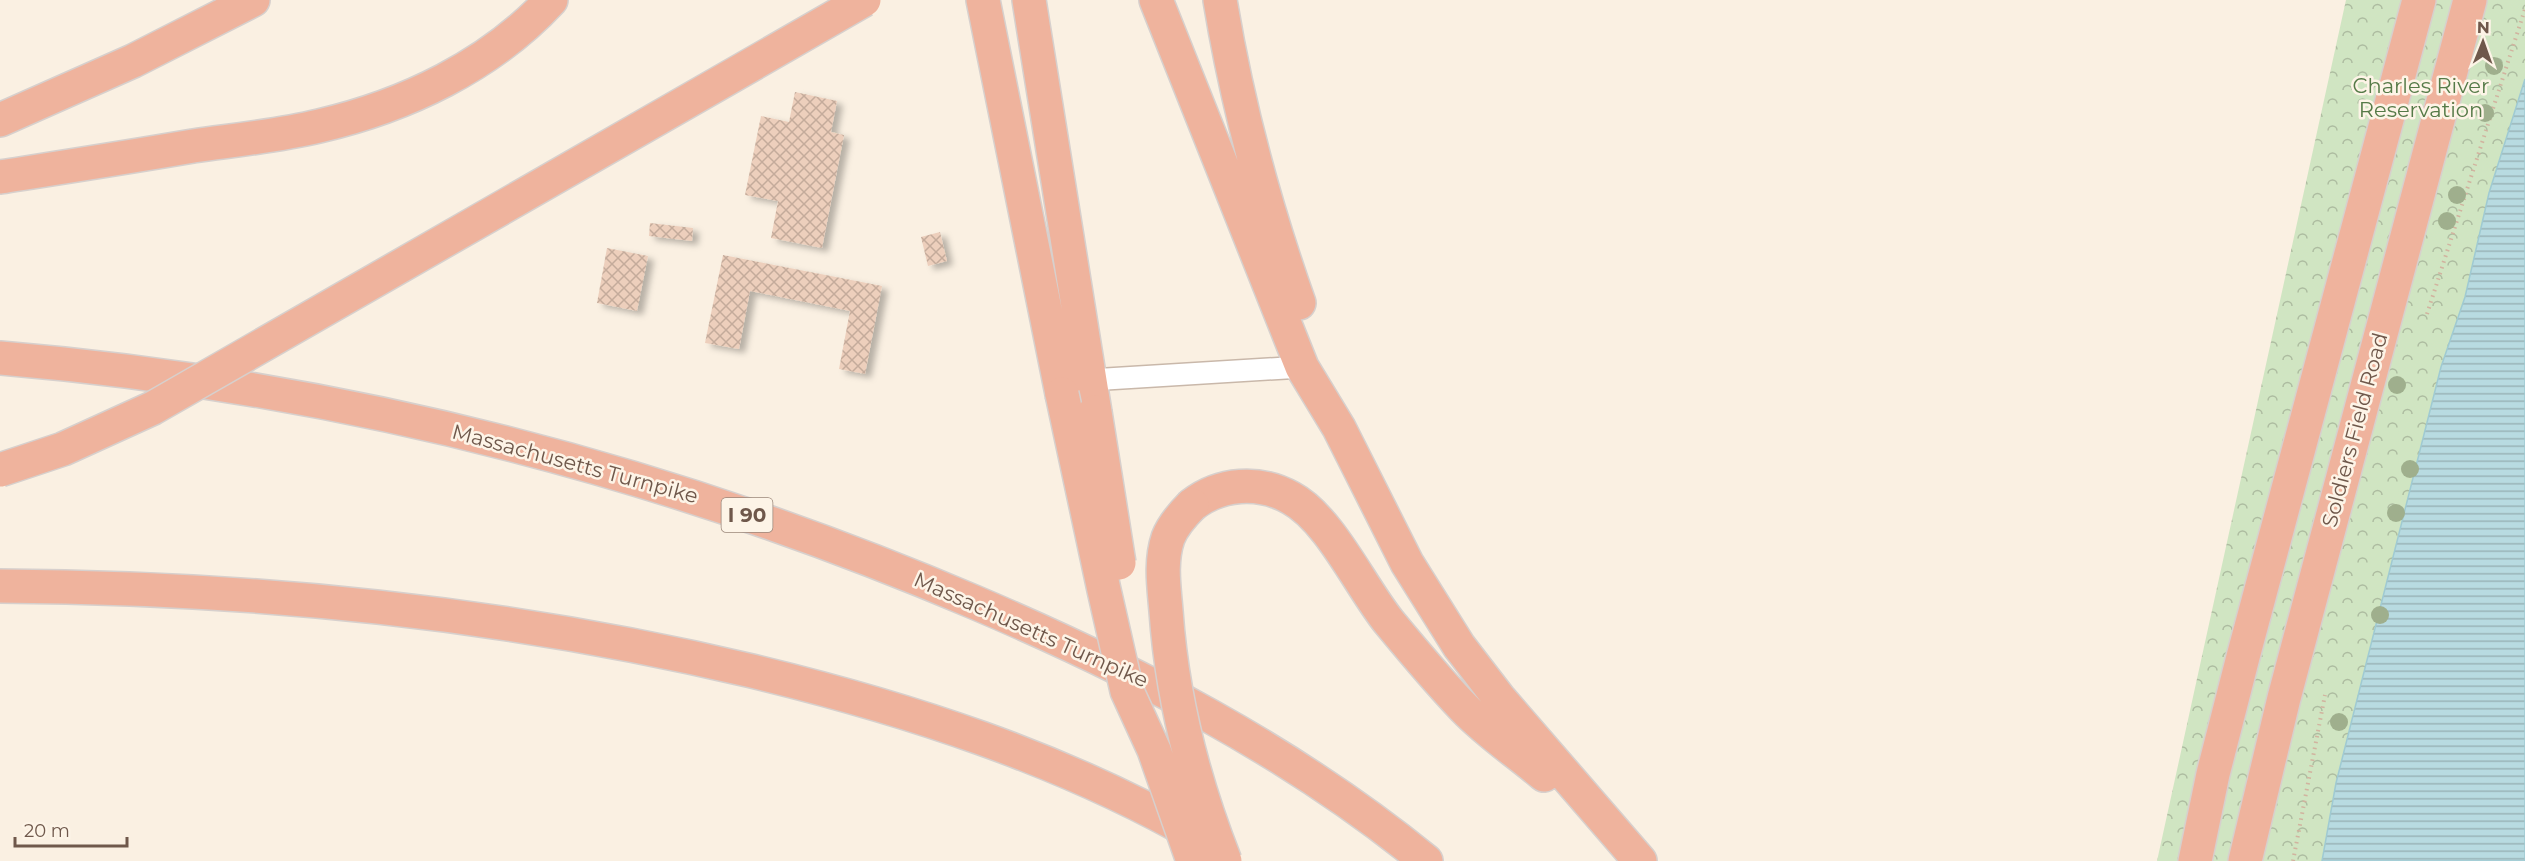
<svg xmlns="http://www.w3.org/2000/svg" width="2525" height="861" viewBox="0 0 2525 861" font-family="Montserrat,sans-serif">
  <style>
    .forest { fill: url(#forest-crowns) }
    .water { fill: url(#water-rules); stroke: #9fcad2; stroke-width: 1.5 }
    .building { fill: url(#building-cross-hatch); filter: url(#shadow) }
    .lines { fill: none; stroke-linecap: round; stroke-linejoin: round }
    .lane-casing { stroke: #c9b8aa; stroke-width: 24 }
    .highway-casing { stroke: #d7d0cd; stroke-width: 36 }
    .path { stroke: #d1b39f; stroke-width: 4; stroke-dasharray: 1.5 4.5; stroke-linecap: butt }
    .lane { stroke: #fff; stroke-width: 21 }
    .highway { stroke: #efb39d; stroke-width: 33 }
    .highway-bridge-casing { stroke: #d7d0cd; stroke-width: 36; stroke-linecap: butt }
    .highway-bridge { stroke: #efb39d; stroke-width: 33 }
    .tree { fill: #9faf8d }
    .labels { text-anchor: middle; stroke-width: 5; stroke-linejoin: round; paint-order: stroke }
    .shield { fill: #fdf4e7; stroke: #9a877a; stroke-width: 1.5 }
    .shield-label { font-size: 20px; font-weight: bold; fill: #6f584b }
    .park-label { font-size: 21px; fill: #557a47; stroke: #fdf4e7 }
    .street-label { font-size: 21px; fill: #6f584b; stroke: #fdf4e7 }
  </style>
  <defs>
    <pattern id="forest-crowns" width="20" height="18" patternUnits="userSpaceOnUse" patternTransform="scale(1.5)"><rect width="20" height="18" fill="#d0e5c2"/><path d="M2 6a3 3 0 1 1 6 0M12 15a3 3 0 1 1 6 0" fill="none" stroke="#adbca0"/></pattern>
    <pattern id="water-rules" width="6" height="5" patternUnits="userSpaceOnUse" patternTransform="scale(1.5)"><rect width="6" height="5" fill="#b8dbe1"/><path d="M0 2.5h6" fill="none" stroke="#9ab4b8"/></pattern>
    <pattern id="building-cross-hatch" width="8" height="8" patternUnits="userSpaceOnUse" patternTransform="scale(1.5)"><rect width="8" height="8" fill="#edcfbc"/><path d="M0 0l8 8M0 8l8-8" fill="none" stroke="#c4ab9b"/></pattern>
    <filter id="shadow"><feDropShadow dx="6" dy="4" stdDeviation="3" flood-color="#0004"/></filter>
  </defs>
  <rect width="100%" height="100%" fill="#faf0e2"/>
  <path class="forest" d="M2346,0H2525V79L2489,193L2465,297L2441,367L2336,783L2322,861H2157Z"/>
  <path class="water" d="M2525,79V861H2322L2336,783L2441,367L2465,297L2489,193Z"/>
  <path class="building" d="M795,92L837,101L831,132L844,135L822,248L771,238L778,201L745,195L761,116L789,122Z
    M650,223L693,228L692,241L649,236Z
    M940,232L947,261L928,266L921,237Z
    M607,248L648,256L637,311L597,303Z
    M723,255L882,286L865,374L839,369L850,311L750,291L739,349L705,343Z"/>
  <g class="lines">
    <g class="lane-casing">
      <path id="lane" d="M1090,380L1302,367"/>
    </g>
    <g class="highway-casing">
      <path id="highway" d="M983,0L1062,394
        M1029,0L1095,412
        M1156,0L1302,367L1339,428L1407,563L1459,646L1499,698L1640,861
        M1220,0C1237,104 1264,204 1299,303
        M0,120L133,61L253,0
        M0,177C64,167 129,157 193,146C235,140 278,136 319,126C405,106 490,66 551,0
        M0,358C336,386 664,470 974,602C1134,670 1291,751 1426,861
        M1192,505C1220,483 1259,480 1291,498C1330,519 1360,586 1389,622C1413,651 1438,681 1464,708C1488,733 1518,753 1544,775
        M0,586C255,588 503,612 752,671C906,708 1061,758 1199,837
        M2195,861L2213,774L2243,657L2419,0
        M2245,861L2284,698L2470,0"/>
    </g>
    <path class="path" d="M2427,314L2525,9
      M2293,861L2325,695"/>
    <use href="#lane" class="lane"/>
    <use href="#highway" class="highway"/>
    <g class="highway-bridge-casing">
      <path id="highway-bridge" d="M1062,394L1104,590L1127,691L1154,750L1193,861
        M1095,412L1119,563
        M0,470L63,449L153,408L864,0
        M1192,505C1182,515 1173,525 1168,538C1160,562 1164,587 1166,611C1172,698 1193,780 1225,861"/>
    </g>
    <use href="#highway-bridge" class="highway-bridge"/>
  </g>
  <g class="tree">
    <circle cx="2494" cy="66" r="9"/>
    <circle cx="2485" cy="113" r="9"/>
    <circle cx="2457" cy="195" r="9"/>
    <circle cx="2447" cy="221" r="9"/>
    <circle cx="2397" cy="385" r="9"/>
    <circle cx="2410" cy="469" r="9"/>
    <circle cx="2396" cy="513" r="9"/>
    <circle cx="2380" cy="615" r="9"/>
    <circle cx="2339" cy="722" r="9"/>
  </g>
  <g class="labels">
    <rect class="shield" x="721.5" y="498" width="51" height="34" rx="4.5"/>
    <g class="shield-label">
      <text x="747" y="522">I 90</text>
    </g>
    <g class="park-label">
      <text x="2421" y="93">Charles River<tspan x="2421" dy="24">Reservation</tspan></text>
    </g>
    <g class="street-label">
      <text transform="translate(2355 430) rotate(-75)" y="7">Soldiers Field Road</text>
      <text transform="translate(575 464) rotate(15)" y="7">Massachusetts Turnpike</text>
      <text transform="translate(1031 630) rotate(24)" y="7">Massachusetts Turnpike</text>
    </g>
  </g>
  <g transform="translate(2483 42) rotate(1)" stroke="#fdf4e7" stroke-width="4.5" paint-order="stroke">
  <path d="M0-4.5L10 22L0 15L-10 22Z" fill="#6f584b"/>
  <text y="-9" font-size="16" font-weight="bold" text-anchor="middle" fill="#6f584b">N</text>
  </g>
  <path d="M15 837v9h112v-9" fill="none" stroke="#6f584b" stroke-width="3"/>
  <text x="24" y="837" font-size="18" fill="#6f584b" stroke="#fdf4e7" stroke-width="4.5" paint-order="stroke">20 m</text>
</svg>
